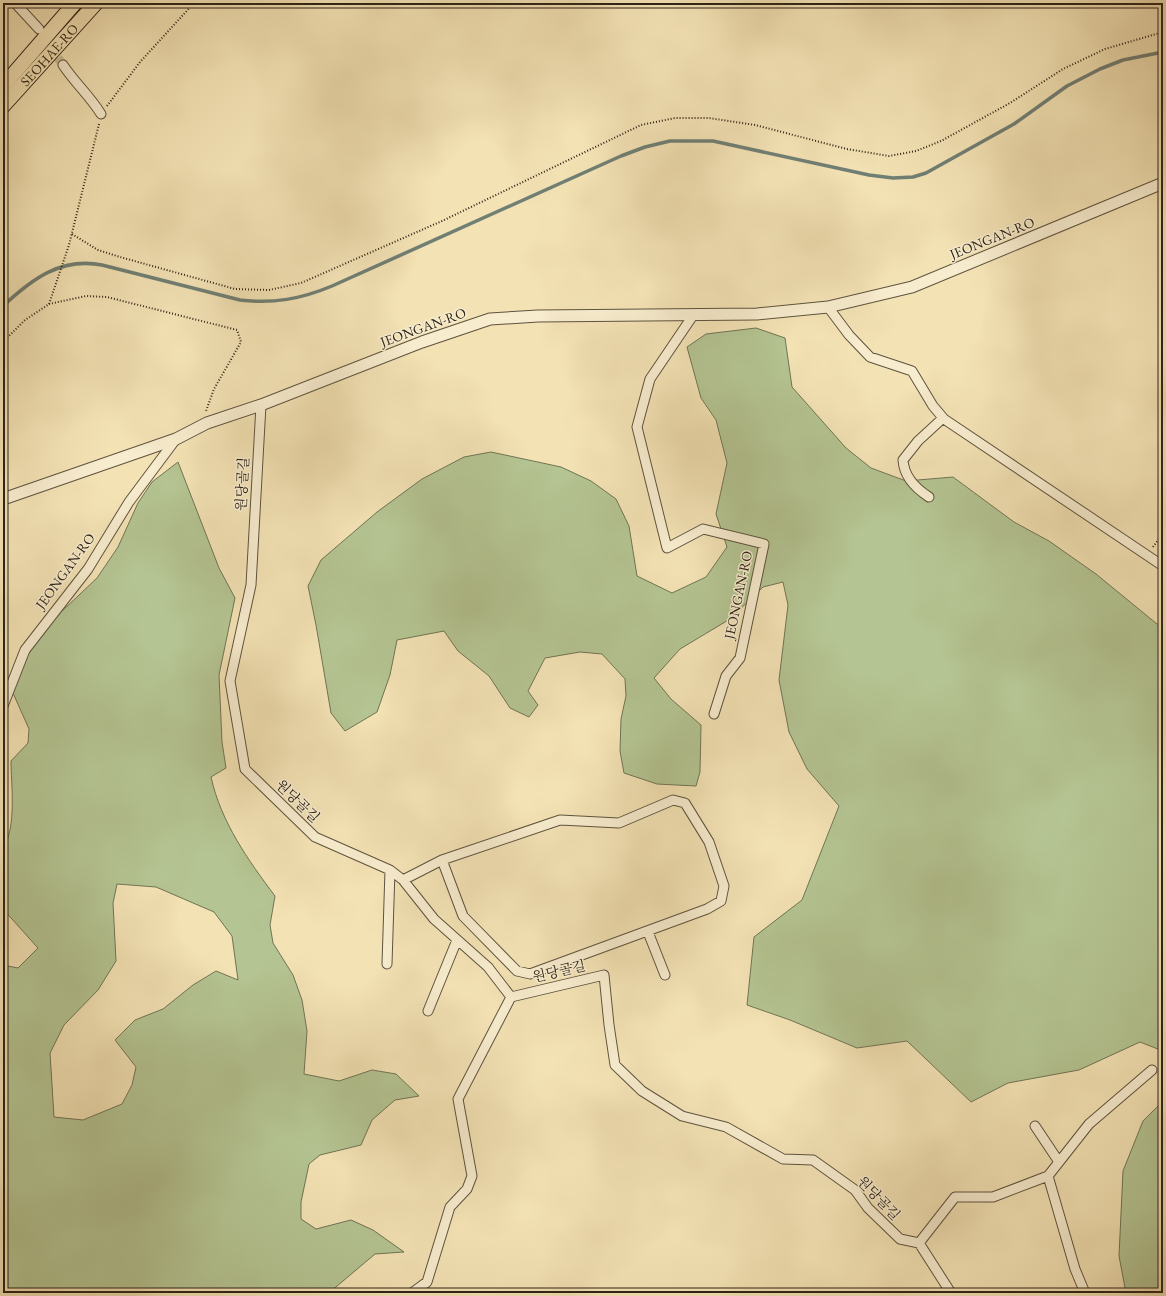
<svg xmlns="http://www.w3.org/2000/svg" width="1166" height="1296" viewBox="0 0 1166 1296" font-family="'EB Garamond','Noto Serif KR',serif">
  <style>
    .green { fill: #b4c492; stroke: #707454; fill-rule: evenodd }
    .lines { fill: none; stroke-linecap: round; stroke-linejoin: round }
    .stream { stroke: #707f74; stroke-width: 3.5 }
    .minor-tunnel { stroke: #cbbc94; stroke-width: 9; stroke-dasharray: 9 4.5; stroke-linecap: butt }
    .minor-casing { stroke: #5e533e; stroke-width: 11 }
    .tertiary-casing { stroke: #5e533e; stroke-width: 13 }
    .primary-casing { stroke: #2d2316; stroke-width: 16 }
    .path { stroke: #2d2316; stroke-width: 2; stroke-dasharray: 1 2; stroke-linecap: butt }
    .minor { stroke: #f7ecce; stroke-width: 9 }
    .tertiary { stroke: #f7ecce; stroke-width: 11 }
    .primary { stroke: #f3e2b4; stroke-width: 14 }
    .labels { text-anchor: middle; stroke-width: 3; stroke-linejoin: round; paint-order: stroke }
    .street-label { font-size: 14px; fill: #2d2316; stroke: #f7ecce }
  </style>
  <rect width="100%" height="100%" fill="#f3e2b4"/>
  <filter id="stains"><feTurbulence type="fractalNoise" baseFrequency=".005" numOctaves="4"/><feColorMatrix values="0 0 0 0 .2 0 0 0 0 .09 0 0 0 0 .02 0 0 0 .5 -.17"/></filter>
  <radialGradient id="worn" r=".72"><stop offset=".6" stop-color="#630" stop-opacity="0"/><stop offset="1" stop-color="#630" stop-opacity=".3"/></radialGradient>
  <path class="green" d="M756,328L785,338L792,387L846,448L871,468L906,481L953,477L1014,522L1049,541L1096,574L1157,624L1163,626V1051L1140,1042L1079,1070L1008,1083L971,1102L907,1041L857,1048L790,1020L747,1005L754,937L802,900L839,806L807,769L789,732L779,680L788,605L783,582L763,587L730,619L680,649L654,678L671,699L701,725L700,772L696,786L657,784L624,773L620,751L621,719L626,696L625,679L602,654L580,652L545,658L528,691L538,705L529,717L510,708L489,676L458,651L444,631L397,640L390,675L377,712L345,731L331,713L316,625L308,586L321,560L377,512L422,479L464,457L491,452L561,467L591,481L616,499L629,526L637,576L672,593L706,577L727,547L716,514L727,463L716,420L701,398L687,347L706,334Z
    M178,462L219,568L235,598L219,675L222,742L226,768L211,777C221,822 248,860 275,896L270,925L273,943L293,975L302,1000L307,1031L304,1074L339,1081L372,1070L396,1074L419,1096L395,1100L372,1120L361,1145L320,1155L309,1164L301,1202V1219L316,1229L351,1220L373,1230L404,1252L375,1254L330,1292L3,1293V965L18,968L38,948L3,909V847C17,829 11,783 11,761L28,743L29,729L9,684L29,648L60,613L97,578L118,547L138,503L152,482ZM117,884L156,887L214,912L232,936L238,980L216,971L193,985L163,1009L135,1020L115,1040L136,1067L132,1085L122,1104L83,1120L54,1117L50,1053L64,1025L98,990L116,961L113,903Z
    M1163,1101V1293H1126L1119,1256L1123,1171L1143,1121Z"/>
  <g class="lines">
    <path class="stream" d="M3,306C32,279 61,257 102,265L240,300C273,304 301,299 332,286L621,156L645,147L670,141H713L869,175L893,178L913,177L926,173L1014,124L1067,86L1100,69L1123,60L1163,52"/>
    <path class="minor-tunnel" d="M50,47L63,65"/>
    <g class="minor-casing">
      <path id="minor" d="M15,3L39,29
        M63,65C75,83 90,96 101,114
        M828,307L849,335L870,357L912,371L933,406L944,419L1163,566
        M694,314L650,379L637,427L667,548L703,529L764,544L740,658L726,676L714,714
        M261,405L251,585L230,681L245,769L315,837L390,870L403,880L434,919L488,967L511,997L604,975L609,1025L615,1065L642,1091L682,1116L726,1127L783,1159L813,1160L855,1190L868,1208L900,1239L919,1243L955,1197H993L1048,1176L1089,1124L1152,1070
        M929,497C915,488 904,477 903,460L918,441L943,418
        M3,706L25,650L88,569L129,502L176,439
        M403,880L442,860L560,820L619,823L673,800L685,803L709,842L724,886L721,901L707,909L530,974L517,971L463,916L442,860
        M648,932L665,975
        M387,964L390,870
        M428,1011L457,940
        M1035,1126L1059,1162
        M1048,1176L1075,1269L1085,1293
        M919,1243L951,1293
        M412,1293L427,1282L450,1207L467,1189L472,1176L458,1099L511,997"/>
    </g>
    <g class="tertiary-casing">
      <path id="tertiary" d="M3,499L176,439L207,423L261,405L422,342L490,319L538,316L757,314L828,307L912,287L1163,183"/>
    </g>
    <g class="primary-casing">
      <g id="primary">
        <path d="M3,86L75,3"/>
        <path id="s1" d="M3,106L96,3"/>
      </g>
    </g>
    <path class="path" d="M107,106L140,62L194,3
      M72,234L98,250L120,257L235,289L269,290L301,283L442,221L641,125L675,118H709L755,125L847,149L889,156L916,151L941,141L1010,103L1063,69L1105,49L1163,32
      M49,304L86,296L107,297L237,330L241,342L214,389L206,411
      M3,342L25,320L49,304L69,245L99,124
      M1153,547L1163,533"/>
    <use href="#minor" class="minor"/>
    <use href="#tertiary" class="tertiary"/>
    <use href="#primary" class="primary"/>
  </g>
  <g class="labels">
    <g class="street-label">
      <text dy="5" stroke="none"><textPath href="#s1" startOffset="69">SEOHAE-RO</textPath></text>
      <text transform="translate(992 238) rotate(-22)" y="5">JEONGAN-RO</text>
      <text transform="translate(423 327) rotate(-20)" y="5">JEONGAN-RO</text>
      <text transform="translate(242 484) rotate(-87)" y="5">원당골길</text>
      <text transform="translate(65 571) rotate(-54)" y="5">JEONGAN-RO</text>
      <text transform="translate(738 595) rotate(-78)" y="5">JEONGAN-RO</text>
      <text transform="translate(298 801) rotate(44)" y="5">원당골길</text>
      <text transform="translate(559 971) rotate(-13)" y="5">원당골길</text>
      <text transform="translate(879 1198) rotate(46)" y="5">원당골길</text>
    </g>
  </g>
  <rect width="1166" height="1296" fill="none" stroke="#f3e2b4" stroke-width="16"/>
  <rect x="4" y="4" width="1158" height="1288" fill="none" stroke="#2d2316" stroke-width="2"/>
  <rect x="8" y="8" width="1150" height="1280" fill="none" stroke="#2d2316"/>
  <rect width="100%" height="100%" filter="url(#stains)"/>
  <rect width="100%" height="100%" fill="url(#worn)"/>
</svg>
